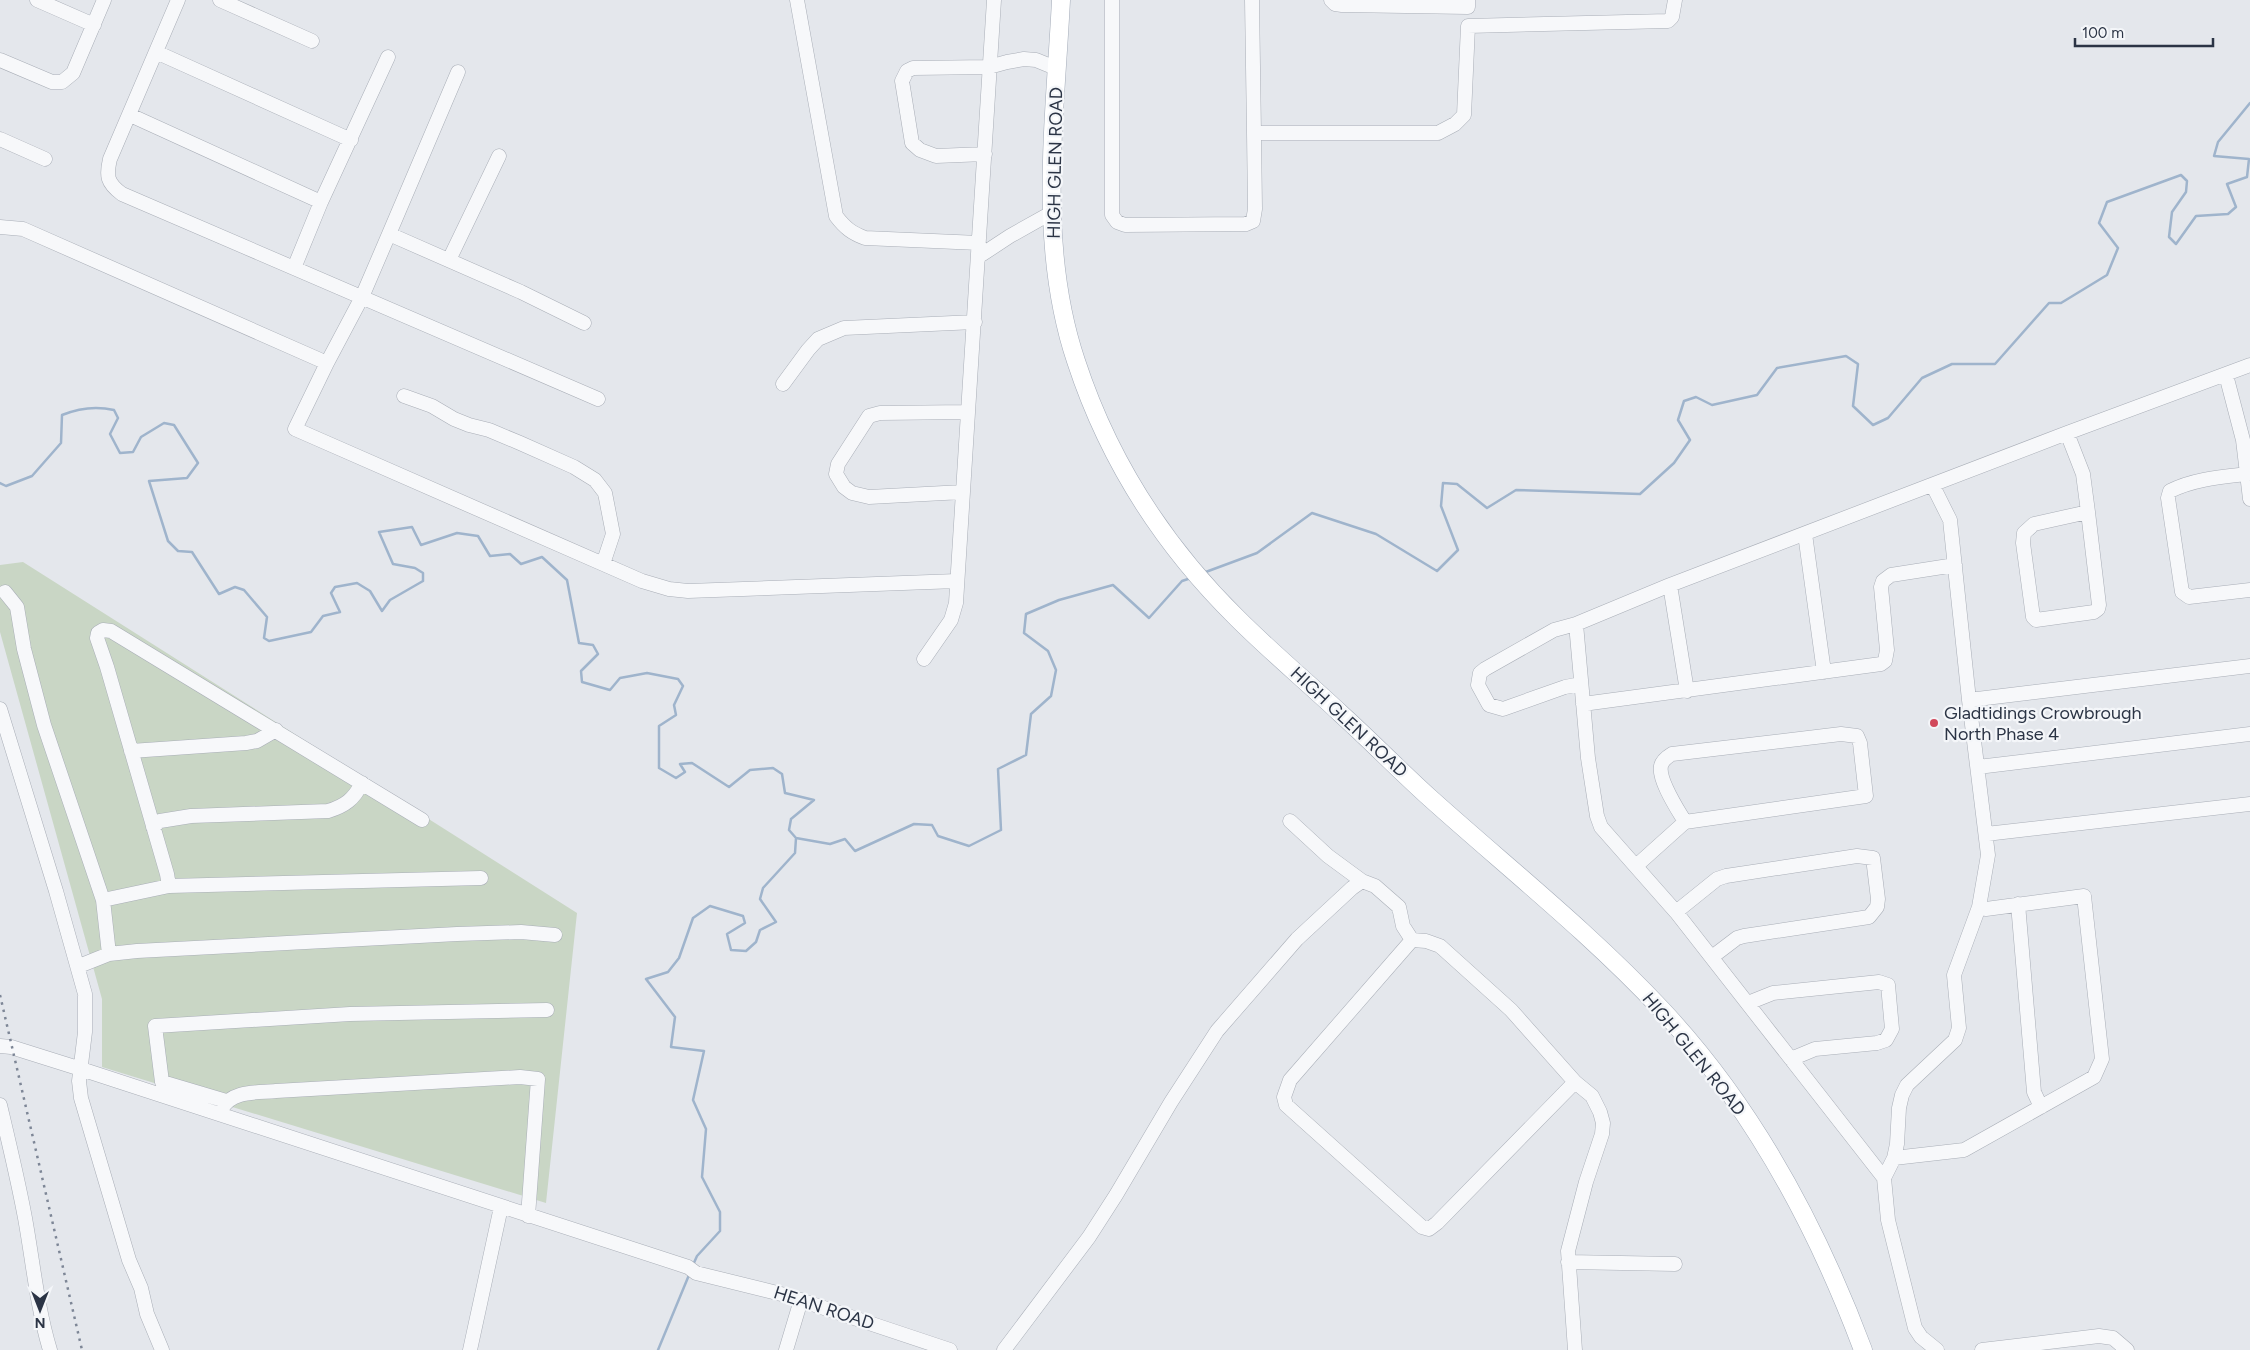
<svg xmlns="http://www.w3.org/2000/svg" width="2250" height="1350" viewBox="0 0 2250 1350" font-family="Figtree,sans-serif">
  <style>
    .green { fill: #c9d6c5 }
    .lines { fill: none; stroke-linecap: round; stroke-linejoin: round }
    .stream { stroke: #9fb4cc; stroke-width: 2.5 }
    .minor-casing { stroke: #a9aeb7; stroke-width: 15 }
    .major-casing { stroke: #a3abb8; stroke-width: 19 }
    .minor { stroke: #f7f8fa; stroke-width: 14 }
    .major { stroke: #fff; stroke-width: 18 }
    .rail { stroke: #7d8696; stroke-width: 2.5; stroke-dasharray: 2.5 5; stroke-linecap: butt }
    .poi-dot { fill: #d1495b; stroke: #f4f6f9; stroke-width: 2 }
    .labels { text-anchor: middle; stroke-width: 4.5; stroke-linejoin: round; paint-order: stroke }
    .street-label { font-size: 18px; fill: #2b3445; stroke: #f4f6f9 }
    .poi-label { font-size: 18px; fill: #2b3445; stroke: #f4f6f9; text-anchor: start }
  </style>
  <rect width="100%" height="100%" fill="#e4e7ec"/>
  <path class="green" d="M23,562L577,913L546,1203L102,1067V999L0,632V565Z"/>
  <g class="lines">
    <path class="stream" d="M0,483L6,486L32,476L61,443L62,415C79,408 97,406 114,410L118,418L110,434L120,453L133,452L141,437L164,423L174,425L198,463L187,478L149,481L168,541L178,551L192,552L219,594L235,587L244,590L267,617L264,638L269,641L311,632L323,616L340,612L331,593L335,587L357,583L370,591L382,611L390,600L423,581V573L415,568L393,564L379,532L412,527L421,545L457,533L478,536L490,556L510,554L521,564L542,557L567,580L579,643L593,645L598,654L581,671L582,682L610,690L620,678L647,673L678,679L683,686L674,705L676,715L659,726V768L676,778L685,772L680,764L692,763L729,787L750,770L773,768L782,774L785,793L814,800L791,819L789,830L796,838L830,844L845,839L855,851L914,824L932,825L938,836L969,846L1001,830L998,769L1026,755L1031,714L1051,696L1056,670L1048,651L1024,633L1026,614L1059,600L1113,585L1149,618L1182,581L1191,578
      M1203,573L1257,553L1312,513L1376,534L1437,571L1458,550L1441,506L1443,483L1457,484L1487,508L1516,490L1640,494L1674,463L1690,440L1678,420L1684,401L1696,397L1712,405L1757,395L1777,368L1846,356L1858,364L1853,406L1873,425L1888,418L1922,378L1952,364H1995L2049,303H2061L2107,275L2118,248L2099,223L2107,202L2181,175L2187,181L2186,192L2172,212L2169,237L2176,244L2196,216L2228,214L2236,207L2227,184L2247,177L2249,159L2214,156L2218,142L2250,103
      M693,1265L697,1256L720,1231V1212L702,1177L706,1129L693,1100L704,1051L671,1047L675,1017L646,979L668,972L679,958L693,918L710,906L743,916L745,923L727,934L731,950L746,951L756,942L760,930L776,922L760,899L763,888L795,853L796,838
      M658,1350L689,1275"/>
    <g class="minor-casing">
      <path id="minor" d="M37,0L94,25
        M178,0L110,159C106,176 107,183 122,194L598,399
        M220,0L312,41
        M797,0L836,216C845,228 852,233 865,238L979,243
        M1112,0V215L1117,222L1125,225L1246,224L1253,221L1255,209L1254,133H1438L1455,124L1464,115L1468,26L1668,21L1672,17L1675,0
        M1252,0L1254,133
        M1331,0L1335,4L1342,5L1468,7V0
        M156,52L351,140
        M0,60L52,82H62L73,73L104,0
        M130,115L321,202
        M0,139L45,159
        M985,154L936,156L920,150L912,143L902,81L907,71L913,68L989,67L1007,62L1024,59L1036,60L1058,69
        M0,227L23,229L327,363L362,297L389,234L521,292L584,323
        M389,234L458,72
        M978,257L1010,236L1051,213
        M449,260L499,156
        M294,268L321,202L388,57
        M327,363L295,429L642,581L669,589L688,591L957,581
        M2226,375L2243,440L2250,499
        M783,384L808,350L818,339L844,328L975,322
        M404,396L432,406L454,419L469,425L489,430L520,443L574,467L595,480L605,493L613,534L603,564
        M2067,433L2083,474L2088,512
        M2247,474C2221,477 2194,479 2170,491L2168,498L2182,592L2189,597L2250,590
        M963,492L869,497L852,493L844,487L836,474L838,464L869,416L880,413L968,412
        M2088,512L2099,605L2098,609L2094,612L2036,620L2033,617L2023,543L2024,533L2034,524Z
        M1805,534L1824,672
        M1670,585L1687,691
        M5,592L17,607L24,649L44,725L103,900L109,954
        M1576,624L1554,630L1485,669L1480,673L1478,685L1489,705L1503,709L1565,687L1581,684
        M924,659L951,620L956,603L994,0
        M1969,700L2250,666
        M1583,704L1881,664L1885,661L1887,650L1881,587L1883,581L1891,575L1955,565
        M0,709L56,891L85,994V1032L79,1081L81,1098L129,1260L141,1288L147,1314L162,1350
        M131,751L246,743L257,741L276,730
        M1978,767L2250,734
        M1290,821L1328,856L1362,881
        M153,827L160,821L191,816L328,811C345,806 354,799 362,783
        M1986,834L2250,804
        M1636,866L1685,822L1866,796L1860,743L1857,736L1841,734L1672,754C1667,757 1662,761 1661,766C1658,780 1678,810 1685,822
        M169,886L167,874L107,667L97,638L98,633L103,630L111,631L422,820
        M103,900L169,886L481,878
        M2018,904L2034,1092L2041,1107
        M1676,912L1717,879L1726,876L1857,856L1873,858L1878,899L1877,907L1869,917L1744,936L1737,938L1712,957
        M1412,940L1290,1080L1284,1097L1286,1105L1422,1227L1429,1229L1437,1223L1575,1082
        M79,966L109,954L137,951L457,934L521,932L555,935
        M1748,1003L1773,993L1879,982L1888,985L1892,1029L1886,1040L1877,1043L1815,1049L1791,1059
        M0,1046L11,1047L81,1069L688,1267L696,1273L785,1295L950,1350
        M226,1101L162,1082L155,1026L350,1014L547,1010
        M0,1105C9,1143 18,1180 25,1218C33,1262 37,1307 50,1350
        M222,1109C231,1090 258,1093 276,1091L520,1077L538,1079L528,1216
        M1894,1158L1964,1150L2094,1077L2102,1059L2084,896L1986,909L1979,907
        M1884,1178L1894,1158L1897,1144L1899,1108L1902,1095L1907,1085L1955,1040L1959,1028L1954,975L1979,907L1988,855L1969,700L1950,520L1933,486
        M1568,1262L1675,1264
        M470,1350L501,1207
        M786,1350L801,1300
        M1004,1350L1089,1237L1116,1195L1171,1102L1217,1031L1297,939L1352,888L1362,881L1375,886L1399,907L1403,926L1412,940L1426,941L1440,946L1511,1010L1575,1082L1592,1096L1600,1112L1603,1123L1602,1134L1586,1182L1568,1251L1575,1350
        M1937,1350L1921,1337L1915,1328L1888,1220L1884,1178L1676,912L1601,827L1597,816L1588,758L1576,624L1670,585L2067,433L2250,365
        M1982,1350L2099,1336L2113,1338L2127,1350"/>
    </g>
    <g class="major-casing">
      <path id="major" d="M1061,0C1055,120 1037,245 1076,361C1108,459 1164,546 1237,618C1270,651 1306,681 1340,713C1371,741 1400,771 1430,798C1508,868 1591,934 1662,1010C1753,1107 1817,1227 1863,1350"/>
    </g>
    <use href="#minor" class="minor"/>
    <use href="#major" class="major"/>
    <path class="rail" d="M0,995L82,1350"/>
  </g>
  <circle class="poi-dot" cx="1934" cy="723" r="5"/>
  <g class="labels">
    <g class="street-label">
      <text transform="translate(1055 163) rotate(-89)" y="6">HIGH GLEN ROAD</text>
      <text transform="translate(1349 722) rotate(43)" y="6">HIGH GLEN ROAD</text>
      <text transform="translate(1694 1054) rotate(51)" y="6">HIGH GLEN ROAD</text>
      <text transform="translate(824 1308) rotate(18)" y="6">HEAN ROAD</text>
    </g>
    <g class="poi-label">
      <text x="1944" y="719">Gladtidings Crowbrough<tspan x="1944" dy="21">North Phase 4</tspan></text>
    </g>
  </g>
  <g transform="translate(40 1310) rotate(180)" stroke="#f4f6f9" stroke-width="4" paint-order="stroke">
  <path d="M0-4L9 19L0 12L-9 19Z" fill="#2b3445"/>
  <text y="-8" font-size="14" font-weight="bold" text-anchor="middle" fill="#2b3445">N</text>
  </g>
  <path d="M2075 38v8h138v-8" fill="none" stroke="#2b3445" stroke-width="2.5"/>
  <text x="2082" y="38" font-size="15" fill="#2b3445" stroke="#f4f6f9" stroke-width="4" paint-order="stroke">100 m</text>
</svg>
